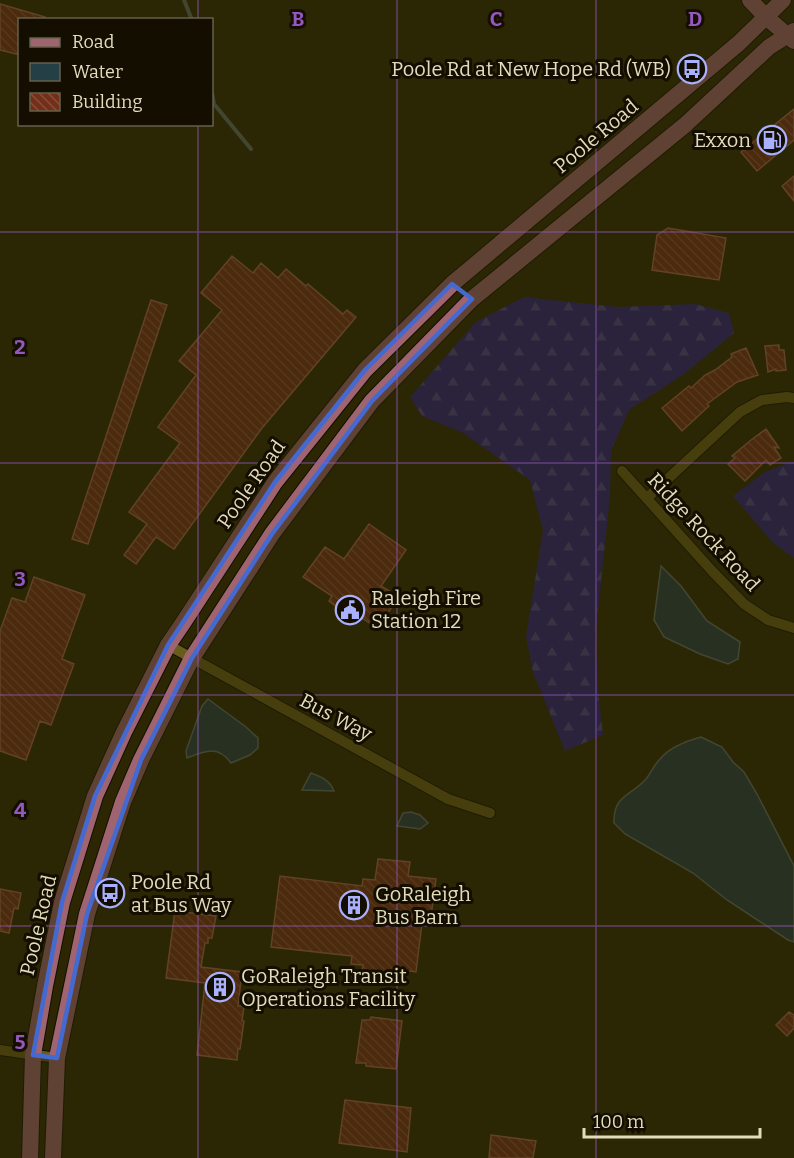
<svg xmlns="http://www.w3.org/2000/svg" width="794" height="1158" viewBox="0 0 794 1158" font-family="Bitter,serif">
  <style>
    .forest { fill: url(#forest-firs) }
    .water { fill: #253f46; stroke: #5e6e69; stroke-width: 1.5 }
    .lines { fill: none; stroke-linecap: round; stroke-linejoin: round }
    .stream { stroke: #5e6e69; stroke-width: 4 }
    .building { fill: url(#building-back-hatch); stroke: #a1644f; stroke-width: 1.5 }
    .street-casing { stroke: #120f00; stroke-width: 12 }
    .primary-casing { stroke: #120f00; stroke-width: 18 }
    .street { stroke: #685c1a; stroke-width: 10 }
    .primary { stroke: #9f6470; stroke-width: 16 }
    .marked { fill: none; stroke: #446ad2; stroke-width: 4.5; stroke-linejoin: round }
    .grid { fill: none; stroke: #9558be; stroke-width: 1.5; stroke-opacity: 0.55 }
    .labels { text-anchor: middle; stroke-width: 6; stroke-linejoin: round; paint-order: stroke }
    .poi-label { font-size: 20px; fill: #e2dcbc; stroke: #130e00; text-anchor: start }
    .street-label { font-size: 20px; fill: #e2dcbc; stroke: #130e00 }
    .grid-label { font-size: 20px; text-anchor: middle; font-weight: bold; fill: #9558be; stroke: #130e00; stroke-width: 6; stroke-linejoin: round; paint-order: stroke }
  </style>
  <defs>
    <pattern id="forest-firs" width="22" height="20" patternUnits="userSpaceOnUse" patternTransform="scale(1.5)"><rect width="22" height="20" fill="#2b2080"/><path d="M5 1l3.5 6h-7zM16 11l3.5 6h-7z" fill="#494090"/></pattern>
    <pattern id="building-back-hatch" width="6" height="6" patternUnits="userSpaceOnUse" patternTransform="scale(1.5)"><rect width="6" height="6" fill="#733019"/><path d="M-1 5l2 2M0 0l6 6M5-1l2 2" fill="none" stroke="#874d38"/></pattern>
  </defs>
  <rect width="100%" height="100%" fill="#2c2603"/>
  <path class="forest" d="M524,297L618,307L695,304L729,313L734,333L684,374L629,410L611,451L610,497L595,638L599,699L603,735L565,751L533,672L526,637L543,530L530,480L463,433L422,416L410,397L476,322Z
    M794,461V558L772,542L733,496L765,472Z"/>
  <path class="water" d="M661,566L681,586L707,621L740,642L738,659L728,664L700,654L664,637L654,620Z
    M208,699L246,727L258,738V748L250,755L231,763C218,745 205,751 187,758L186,751L202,706Z
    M701,737L722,747L733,762L744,772L757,794L794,866V942L788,940L727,900L693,873L625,834L614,823C613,795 631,796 646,779C651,773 654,765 660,759C670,747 686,741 701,737Z
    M311,773C321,777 330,780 334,791L302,790Z
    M411,812L420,815L428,823L420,829L397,826L403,813Z"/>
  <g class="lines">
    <path class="stream" d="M184,0L192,20
      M212,93L214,104L251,149"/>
  </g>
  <path class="building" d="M0,4L45,17L44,20H20V55L0,50Z
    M794,109V140L757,171L741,152Z
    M794,176V201L782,186Z
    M668,228L726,238L719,280L652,270L657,235Z
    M232,256L253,273L261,263L278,278L286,269L306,286L308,284L343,314L347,310L356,317L262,428L174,549L156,537L136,564L124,555L147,524L129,512L180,443L158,427L196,375L179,361L222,310L201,293Z
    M151,300L167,305L88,544L72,539Z
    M779,345V350H784L786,370L776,371V369L768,372L765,346Z
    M746,348L758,375L737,382L707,404L709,406L682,431L662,408L689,386L691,388L705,375L715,370L732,357L731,354Z
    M766,429L779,448L774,447L781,458L770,465L766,460L745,481L728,464L735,458L732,456L751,440Z
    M369,524L406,550L381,586L399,597L377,628L350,610L347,615L329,601L332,596L303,577L325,547L344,559Z
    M34,577L85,595L62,659L74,664L51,725L40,721L26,760L0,751V631L12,598L25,602Z
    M378,859L410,862L408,876L436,879L430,924L422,923L416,972L397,969L396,974L362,970L363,965L351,964L352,956L271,947L280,876L362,886L363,879L375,880Z
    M0,889L21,893L18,909L14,908L9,933L0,931Z
    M175,911L216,916L212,938H208V943H205L201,967L242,972L238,1006H244L242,1021H244L240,1049H238L237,1060L197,1055L205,983L166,978Z
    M789,1012L794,1015V1028L787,1036L776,1025Z
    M371,1017L402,1021L396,1069L366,1066V1063H356L362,1020H370Z
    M345,1100L411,1108L407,1152L339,1143Z
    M491,1135L536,1141L533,1158H489Z"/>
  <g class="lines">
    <g class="street-casing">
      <path id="street" d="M622,471L713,572L744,604L768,620L794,628
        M647,498L740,412L762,400L787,397L794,398
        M168,645L448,799L490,813
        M0,1050L57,1058"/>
    </g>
    <g class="primary-casing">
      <path id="primary" d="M750,0L766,17L794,41
        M30,1158L33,1055L45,986L62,902L95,796L124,732L168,645L183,623L275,482L365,370L452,284L739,43L783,0
        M53,1158L57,1058L87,914L123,802L141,760L192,658L272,534L372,401L472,299L685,125L769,47L794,31"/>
    </g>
    <use href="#street" class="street"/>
    <use href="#primary" class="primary"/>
  </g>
  <path d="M0 0H794V1158H0ZM452,284L472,299L372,401L272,534L192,658L141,760L87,914L57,1058L33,1055L62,902L95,796L168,645L275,482L365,370Z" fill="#2c2603" fill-opacity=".55" fill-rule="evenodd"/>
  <path class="marked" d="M452,284L472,299L372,401L272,534L192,658L141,760L87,914L57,1058L33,1055L62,902L95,796L168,645L275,482L365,370Z"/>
  <path class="grid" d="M198,0V20M397,0V1158M596,0V1158M198,124V1158M0,232H794M0,463H794M0,695H794M0,926H794"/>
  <defs>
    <g id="bus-ring" transform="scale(1.5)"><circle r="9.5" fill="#130e00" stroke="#a9b0fc" stroke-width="1.5"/><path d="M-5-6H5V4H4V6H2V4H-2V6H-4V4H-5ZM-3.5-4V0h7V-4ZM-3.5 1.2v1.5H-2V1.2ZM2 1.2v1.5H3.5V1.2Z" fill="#a9b0fc"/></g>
    <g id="fuel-ring" transform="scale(1.5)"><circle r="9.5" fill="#130e00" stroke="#a9b0fc" stroke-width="1.5"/><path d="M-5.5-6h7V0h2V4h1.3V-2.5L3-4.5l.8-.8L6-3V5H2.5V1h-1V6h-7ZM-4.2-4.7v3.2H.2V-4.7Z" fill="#a9b0fc"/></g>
    <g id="civic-ring" transform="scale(1.5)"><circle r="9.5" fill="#130e00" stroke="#a9b0fc" stroke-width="1.5"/><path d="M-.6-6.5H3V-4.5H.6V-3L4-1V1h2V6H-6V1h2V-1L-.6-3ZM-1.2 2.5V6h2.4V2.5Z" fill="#a9b0fc"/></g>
    <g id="building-ring" transform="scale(1.5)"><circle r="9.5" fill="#130e00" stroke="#a9b0fc" stroke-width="1.5"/><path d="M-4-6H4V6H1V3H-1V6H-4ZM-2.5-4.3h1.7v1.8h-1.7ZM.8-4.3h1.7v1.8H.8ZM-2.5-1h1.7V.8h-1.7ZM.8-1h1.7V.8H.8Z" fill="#a9b0fc"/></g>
  </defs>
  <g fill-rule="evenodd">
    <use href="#bus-ring" x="692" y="69"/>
    <use href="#fuel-ring" x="772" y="140"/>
    <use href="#civic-ring" x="350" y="610"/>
    <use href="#bus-ring" x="110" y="893"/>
    <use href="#building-ring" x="354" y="905"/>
    <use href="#building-ring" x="220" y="987"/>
  </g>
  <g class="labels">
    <g class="poi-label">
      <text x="671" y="76" text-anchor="end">Poole Rd at New Hope Rd (WB)</text>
      <text x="751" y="147" text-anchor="end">Exxon</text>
      <text x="371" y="605">Raleigh Fire<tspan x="371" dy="23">Station 12</tspan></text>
      <text x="131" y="889">Poole Rd<tspan x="131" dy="23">at Bus Way</tspan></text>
      <text x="375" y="901">GoRaleigh<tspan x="375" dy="23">Bus Barn</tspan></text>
      <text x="241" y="983">GoRaleigh Transit<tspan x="241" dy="23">Operations Facility</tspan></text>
    </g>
    <g class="street-label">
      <text transform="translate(596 136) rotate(-40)" y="7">Poole Road</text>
      <text transform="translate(251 484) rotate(-55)" y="7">Poole Road</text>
      <text transform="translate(704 532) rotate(47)" y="7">Ridge Rock Road</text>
      <text transform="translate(336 717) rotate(28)" y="7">Bus Way</text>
      <text transform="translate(38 925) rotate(-77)" y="7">Poole Road</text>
    </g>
  </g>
  <g class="grid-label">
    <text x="298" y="26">B</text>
    <text x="496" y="26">C</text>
    <text x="695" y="26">D</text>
    <text x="20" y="354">2</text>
    <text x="20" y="586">3</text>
    <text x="20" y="817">4</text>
    <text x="20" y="1049">5</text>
  </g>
  <rect x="18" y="18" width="195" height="108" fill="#130e00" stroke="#66604b" stroke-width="1.5"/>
  <rect x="30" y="38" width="30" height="9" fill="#9f6470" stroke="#66604b" stroke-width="1.5"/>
  <text x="72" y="48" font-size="18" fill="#e2dcbc">Road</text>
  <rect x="30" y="63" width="30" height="18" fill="#253f46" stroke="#66604b" stroke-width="1.5"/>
  <text x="72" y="78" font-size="18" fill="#e2dcbc">Water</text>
  <rect x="30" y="93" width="30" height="18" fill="url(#building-back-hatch)" stroke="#66604b" stroke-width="1.5"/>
  <text x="72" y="108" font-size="18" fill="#e2dcbc">Building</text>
  <path d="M584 1128v9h176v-9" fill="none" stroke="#e2dcbc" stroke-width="3"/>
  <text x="593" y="1128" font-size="18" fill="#e2dcbc" stroke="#130e00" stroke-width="4.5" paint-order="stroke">100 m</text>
</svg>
